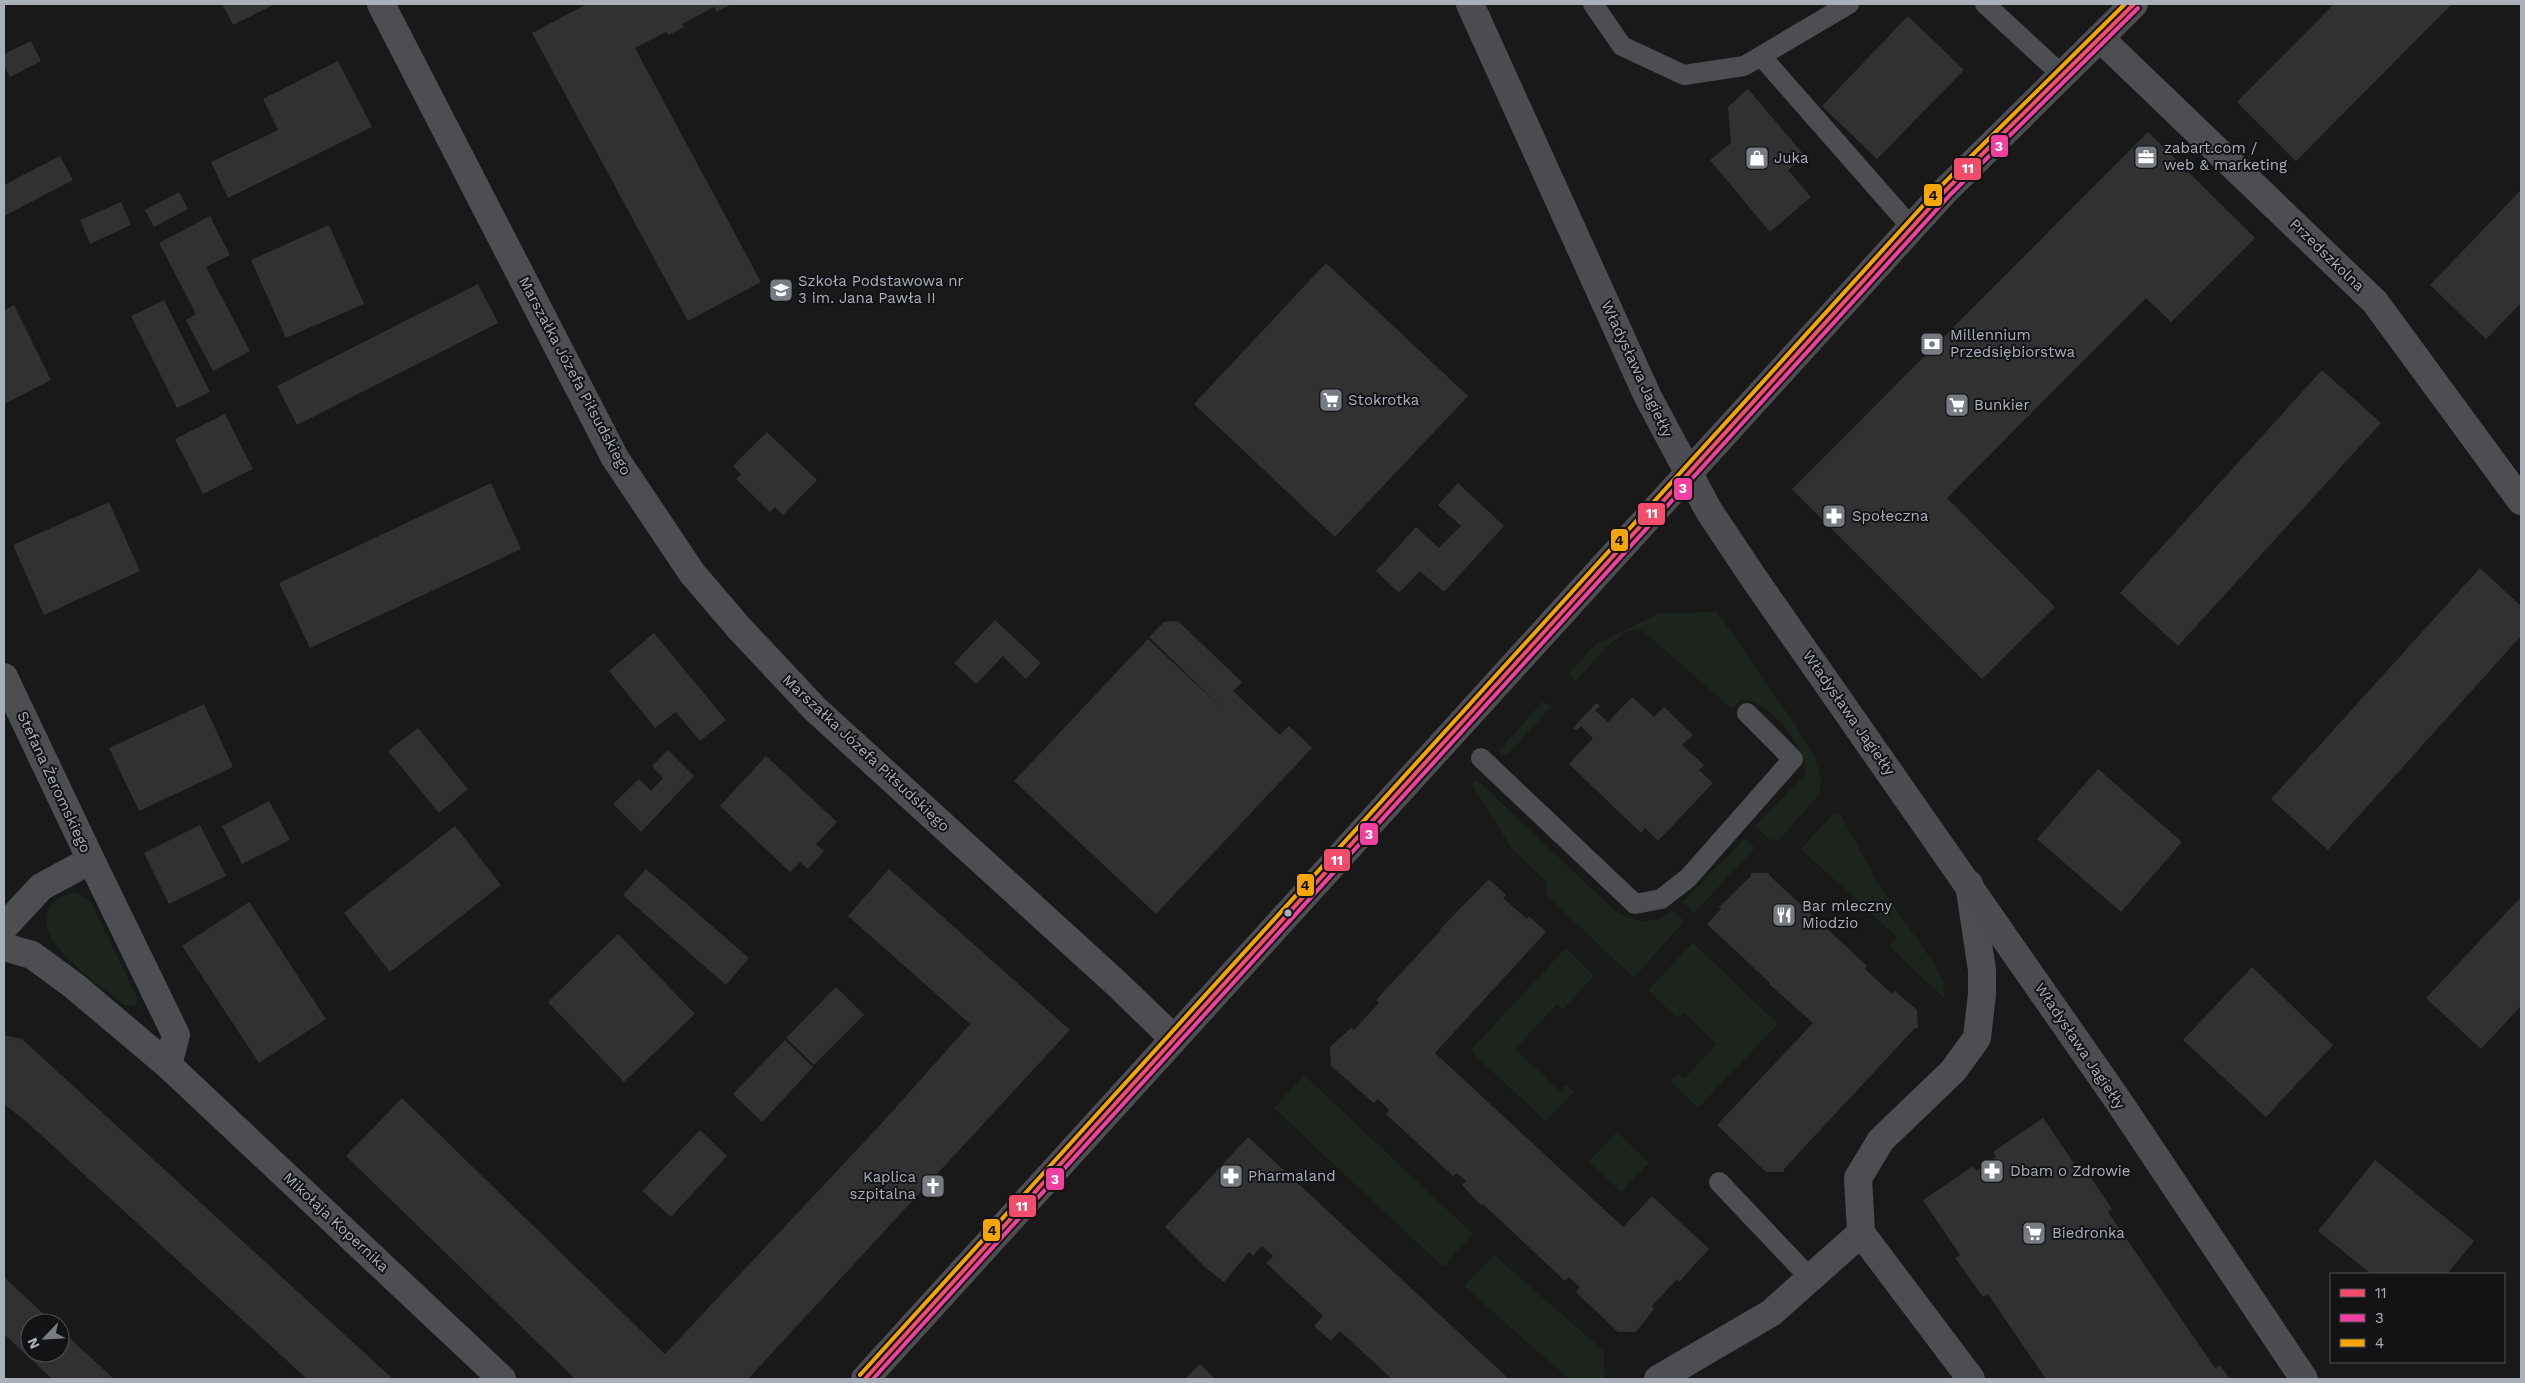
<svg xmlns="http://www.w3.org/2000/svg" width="2525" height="1383" viewBox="0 0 2525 1383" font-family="'Work Sans',sans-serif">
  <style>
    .green { fill: #1c241d }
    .building { fill: #313131 }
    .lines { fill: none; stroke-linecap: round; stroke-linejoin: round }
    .service { stroke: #4d4e52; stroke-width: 20 }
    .minor { stroke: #4d4e52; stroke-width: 28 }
    .tertiary { stroke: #4d4e52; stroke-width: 28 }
    .secondary { stroke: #4c4d50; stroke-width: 28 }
    .bus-1-casing { stroke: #131315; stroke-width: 8 }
    .bus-2-casing { stroke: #131315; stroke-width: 8 }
    .bus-3-casing { stroke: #131315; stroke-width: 8 }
    .bus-1 { stroke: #f44d6c; stroke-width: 4 }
    .bus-2 { stroke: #f240a1; stroke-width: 4 }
    .bus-3 { stroke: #f7a600; stroke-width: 4 }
    .bus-dot { fill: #aab0ba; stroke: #131315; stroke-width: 2 }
    .labels { text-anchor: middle; stroke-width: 4; stroke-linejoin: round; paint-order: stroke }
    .poi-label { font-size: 15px; fill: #aab0ba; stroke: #131315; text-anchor: start }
    .street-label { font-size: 15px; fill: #aab0ba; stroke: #131315 }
    .line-badge { stroke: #131315; stroke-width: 2 }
    .badge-label { font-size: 14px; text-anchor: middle; font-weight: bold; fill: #fff }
    .pale-badge-label { font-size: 14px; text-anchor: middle; font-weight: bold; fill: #111 }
  </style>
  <rect width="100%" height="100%" fill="#191919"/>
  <path class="green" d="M1717,612L1792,720L1815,757L1821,779L1819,794L1780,839L1770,840L1755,826L1805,774C1810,749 1766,697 1741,700L1732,709L1643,631C1640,631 1634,630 1631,630C1615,635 1586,670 1575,682L1569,673L1596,644L1660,613Z
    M1542,702L1552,706L1509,753L1502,755L1499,751Z
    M1476,779L1616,912C1640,923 1651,925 1674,911L1684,921L1634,978L1546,895V881L1512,849L1472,785Z
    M1834,813L1840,814L1879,885L1935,965L1943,981L1945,999L1889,946L1897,937L1801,849Z
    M1745,838L1755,848L1694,913L1683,902Z
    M75,892L91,902L138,999L135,1006L125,1005C104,988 29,940 50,908C57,898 63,895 75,892Z
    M1693,943L1778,1024L1698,1108L1670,1081L1678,1074L1684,1079L1717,1044L1683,1012L1677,1018L1648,990Z
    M1566,948L1594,976L1563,1009L1557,1004L1515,1049L1560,1091L1566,1085L1574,1092L1546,1121L1470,1051Z
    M1304,1075L1473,1234L1443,1267L1274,1108Z
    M1617,1132L1649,1163L1621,1192L1589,1161Z
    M1494,1255L1604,1351L1605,1379H1569L1464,1286Z"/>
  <path class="building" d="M222,4H275L233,25Z
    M587,4H732L717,12L714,7L682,24L684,27L669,35L666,32L635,48L761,282L688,321L532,33Z
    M2334,4H2452L2296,161L2237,102Z
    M1908,16L1964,70L1877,159L1822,106Z
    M31,41L41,61L10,77L4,64V54Z
    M338,61L372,127L228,198L211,162L278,130L263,99Z
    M1748,89L1805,156L1788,170L1811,197L1770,232L1710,160L1731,143L1728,107Z
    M2148,132L2255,238L2171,322L2146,298L1947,498L2055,607L1982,679L1792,489Z
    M60,156L73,180L4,216V185Z
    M2521,190V303L2486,339L2430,285Z
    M179,192L188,209L154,227L145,210Z
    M121,202L131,225L90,244L80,220Z
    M210,216L230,255L206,267L250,351L213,371L186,320L196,314L159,243Z
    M329,225L364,304L286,338L251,260Z
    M1326,263L1468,396L1335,537L1194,404Z
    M478,284L498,323L297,425L277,386Z
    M164,300L210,392L177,408L131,316Z
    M14,305L51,380L4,404V310Z
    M2322,370L2381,423L2178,646L2120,593Z
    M225,414L253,469L203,494L175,439Z
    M767,432L817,480L783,515L775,507L770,512L736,479L741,474L733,466Z
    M491,483L521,549L310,648L279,583Z
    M1458,483L1504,526L1444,592L1420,571L1399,593L1376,571L1416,527L1439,548L1461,526L1438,505Z
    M109,502L140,571L44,615L13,545Z
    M2480,568L2521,606V636L2328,850L2271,799Z
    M995,620L1041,663L1026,679L1003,656L976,684L954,663Z
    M1178,621L1242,682L1233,691L1280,735L1289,726L1312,748L1156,914L1014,781L1148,639L1226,712L1149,637L1164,622Z
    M654,633L726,720L700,741L676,712L655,728L609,671Z
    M1632,697L1654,717L1664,707L1693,735L1682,745L1704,765L1699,770L1713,783L1658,841L1645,828L1641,833L1569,764L1593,738L1581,726L1577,730L1573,728L1596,703L1600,706L1595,710L1608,722Z
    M204,704L233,767L139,811L109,748Z
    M418,728L468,789L439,813L388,751Z
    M668,750L694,776L641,832L613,804L639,779L651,791L663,778L652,766Z
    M766,756L837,822L816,844L824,851L808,869L800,862L790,872L720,806Z
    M2098,769L2182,842L2121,912L2037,839Z
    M269,801L290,840L242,864L222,826Z
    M200,825L226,876L169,904L144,853Z
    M455,826L501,885L390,972L344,913Z
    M646,869L749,958L726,985L623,895Z
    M889,869L1070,1030L748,1379H575L346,1156L402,1098L665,1354L881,1124L970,1024L848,916Z
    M1751,873H1769V875L1867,966L1865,969L1892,994L1895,991L1917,1010L1918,1028H1915L1784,1169V1172H1766L1717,1125L1813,1023L1769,984L1770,983L1707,924L1721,909L1719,907L1751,876Z
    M1489,879L1506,895L1503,898L1527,919L1529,916L1546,932L1435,1053L1623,1227L1652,1196L1709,1249L1679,1282L1677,1279L1652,1306L1654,1309L1636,1332H1618L1576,1292L1580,1287L1569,1277L1565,1281L1483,1204L1481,1205L1462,1185L1466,1181L1457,1173L1453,1176L1386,1114L1389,1110L1378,1099L1374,1103L1331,1066L1330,1047L1351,1028L1354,1030L1379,1003L1376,1000L1441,930L1440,929Z
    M2521,897V1006L2481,1049L2426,998Z
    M249,902L326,1019L259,1063L182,946Z
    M618,934L695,1014L624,1082L548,1002Z
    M2252,967L2333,1045L2266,1117L2183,1040Z
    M836,987L864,1015L814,1065L786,1038Z
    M4,1035L22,1039L393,1379H307L28,1123L4,1104Z
    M785,1040L813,1067L762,1122L733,1094Z
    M2043,1118L2080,1172L2085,1169L2112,1209L2108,1212L2215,1368L2220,1365L2230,1379H2046L1988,1294L1983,1297L1955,1258L1960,1255L1923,1200L1973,1166L1976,1171L1996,1157L1993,1152Z
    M700,1130L727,1156L671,1217L642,1191Z
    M1248,1137L1509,1379H1392L1340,1331L1331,1341L1314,1326L1323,1316L1266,1263L1273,1256L1262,1246L1253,1256L1249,1252L1224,1282L1207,1269L1165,1227Z
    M2375,1160L2474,1241L2447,1274H2371L2318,1231Z
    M4,1277L53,1323H30V1353H60V1329L114,1379H52L4,1334Z
    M1200,1364L1215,1379H1185Z"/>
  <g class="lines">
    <path class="service" d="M1593,4L1622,46L1684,75L1744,66L1849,4
      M1985,4L2062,75
      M1761,56L1912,228
      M1481,758L1635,904L1661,899L1688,878L1793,759L1747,713
      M1719,1182L1810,1278"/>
    <path class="minor" d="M381,4L615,458L692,573L739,628L816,710L1116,983L1174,1039
      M2100,38L2375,302L2521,501
      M4,677L91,860
      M4,927L41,887L91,860L176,1035L168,1065
      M1861,1233L1858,1178L1881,1140L1953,1071L1977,1038L1982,994V970L1969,884
      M1658,1379L1771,1313L1861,1233L1971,1379"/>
    <path class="tertiary" d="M4,947L32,955L73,985L168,1065L502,1379
      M865,1379L1945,191L2134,4"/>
    <path class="secondary" d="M1470,4L1648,397L1709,511L1753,577L2117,1099L2304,1379"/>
    <g class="bus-1-casing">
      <path id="bus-1" d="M865,1379L1945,191L2134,4"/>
    </g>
    <g class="bus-2-casing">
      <path id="bus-2" d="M873,1379L1950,195L2138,8"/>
    </g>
    <g class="bus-3-casing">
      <path id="bus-3" d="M860,1375L1940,187L2125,4"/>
    </g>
    <use href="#bus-1" class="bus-1"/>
    <use href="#bus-2" class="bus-2"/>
    <use href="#bus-3" class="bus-3"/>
  </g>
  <defs>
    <g id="office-square" transform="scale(1.25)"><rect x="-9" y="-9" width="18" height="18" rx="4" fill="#777b82" stroke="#131315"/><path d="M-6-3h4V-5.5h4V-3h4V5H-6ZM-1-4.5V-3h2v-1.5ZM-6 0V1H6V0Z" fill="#fff"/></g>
    <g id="shop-square" transform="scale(1.25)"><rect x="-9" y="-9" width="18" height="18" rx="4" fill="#777b82" stroke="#131315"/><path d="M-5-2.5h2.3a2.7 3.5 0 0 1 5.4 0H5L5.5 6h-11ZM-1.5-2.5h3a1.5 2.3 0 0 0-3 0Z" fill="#fff"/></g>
    <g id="school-square" transform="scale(1.25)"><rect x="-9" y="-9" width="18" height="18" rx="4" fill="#777b82" stroke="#131315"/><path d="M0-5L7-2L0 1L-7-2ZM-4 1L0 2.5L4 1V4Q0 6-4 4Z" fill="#fff"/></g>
    <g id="bank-square" transform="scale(1.25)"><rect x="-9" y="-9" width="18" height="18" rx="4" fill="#777b82" stroke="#131315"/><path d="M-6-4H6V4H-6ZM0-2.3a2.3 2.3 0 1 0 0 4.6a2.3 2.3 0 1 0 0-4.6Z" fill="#fff"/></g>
    <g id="supermarket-square" transform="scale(1.25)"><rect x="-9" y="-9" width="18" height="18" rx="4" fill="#777b82" stroke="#131315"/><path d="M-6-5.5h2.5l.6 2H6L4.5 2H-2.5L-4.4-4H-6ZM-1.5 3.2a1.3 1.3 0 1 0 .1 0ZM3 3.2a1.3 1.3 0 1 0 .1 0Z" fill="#fff"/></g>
    <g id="pharmacy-square" transform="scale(1.25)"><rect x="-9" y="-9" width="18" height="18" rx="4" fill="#777b82" stroke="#131315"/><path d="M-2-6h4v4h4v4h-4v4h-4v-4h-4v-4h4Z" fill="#fff"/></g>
    <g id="restaurant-square" transform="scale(1.25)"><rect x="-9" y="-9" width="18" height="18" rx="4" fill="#777b82" stroke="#131315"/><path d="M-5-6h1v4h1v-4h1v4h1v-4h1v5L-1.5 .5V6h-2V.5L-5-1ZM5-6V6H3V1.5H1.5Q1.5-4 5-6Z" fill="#fff"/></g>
    <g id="church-square" transform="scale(1.25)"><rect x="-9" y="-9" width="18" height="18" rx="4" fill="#777b82" stroke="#131315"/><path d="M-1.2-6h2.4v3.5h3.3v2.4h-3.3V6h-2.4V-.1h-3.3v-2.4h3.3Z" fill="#fff"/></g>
  </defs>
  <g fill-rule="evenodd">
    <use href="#office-square" x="2146" y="157"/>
    <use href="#shop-square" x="1757" y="158"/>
    <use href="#school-square" x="781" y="290"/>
    <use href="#bank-square" x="1932" y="344"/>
    <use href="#supermarket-square" x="1331" y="400"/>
    <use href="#supermarket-square" x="1957" y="405"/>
    <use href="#pharmacy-square" x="1834" y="516"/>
    <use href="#restaurant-square" x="1784" y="915"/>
    <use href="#pharmacy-square" x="1992" y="1171"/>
    <use href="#pharmacy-square" x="1231" y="1176"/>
    <use href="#church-square" x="933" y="1186"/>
    <use href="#supermarket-square" x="2034" y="1233"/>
  </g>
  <circle class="bus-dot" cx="1288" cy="913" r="4.5"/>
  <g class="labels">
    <g class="poi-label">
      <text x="2164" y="153">zabart.com /<tspan x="2164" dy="17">web &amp; marketing</tspan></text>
      <text x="1774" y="163">Juka</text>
      <text x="798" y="286">Szkoła Podstawowa nr<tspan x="798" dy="17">3 im. Jana Pawła II</tspan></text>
      <text x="1950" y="340">Millennium<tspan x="1950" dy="17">Przedsiębiorstwa</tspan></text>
      <text x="1348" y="405">Stokrotka</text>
      <text x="1974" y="410">Bunkier</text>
      <text x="1852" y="521">Społeczna</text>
      <text x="1802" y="911">Bar mleczny<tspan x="1802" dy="17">Miodzio</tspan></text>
      <text x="2010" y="1176">Dbam o Zdrowie</text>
      <text x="1248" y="1181">Pharmaland</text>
      <text x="916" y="1182" text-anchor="end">Kaplica<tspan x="916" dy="17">szpitalna</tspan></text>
      <text x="2052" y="1238">Biedronka</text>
    </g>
    <g class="street-label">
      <text transform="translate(2327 255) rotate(44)" y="5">Przedszkolna</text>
      <text transform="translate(1637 369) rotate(65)" y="5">Władysława Jagiełły</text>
      <text transform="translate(575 376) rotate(62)" y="5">Marszałka Józefa Piłsudskiego</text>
      <text transform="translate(1849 713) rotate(55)" y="5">Władysława Jagiełły</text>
      <text transform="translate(866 753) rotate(43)" y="5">Marszałka Józefa Piłsudskiego</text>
      <text transform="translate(54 782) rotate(65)" y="5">Stefana Żeromskiego</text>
      <text transform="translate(2080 1046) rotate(56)" y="5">Władysława Jagiełły</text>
      <text transform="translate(336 1222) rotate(43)" y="5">Mikołaja Kopernika</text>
    </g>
  </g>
  <g class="line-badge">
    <rect x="1990" y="134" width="19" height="24" rx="5" fill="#f240a1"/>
    <rect x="1953" y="157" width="29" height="24" rx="5" fill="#f44d6c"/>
    <rect x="1923" y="183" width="20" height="24" rx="5" fill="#f7a600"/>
    <rect x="1673" y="477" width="20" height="24" rx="5" fill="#f240a1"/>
    <rect x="1637" y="502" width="29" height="24" rx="5" fill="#f44d6c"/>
    <rect x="1610" y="528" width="19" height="24" rx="5" fill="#f7a600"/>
    <rect x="1359" y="822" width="20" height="24" rx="5" fill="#f240a1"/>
    <rect x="1323" y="848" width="28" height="24" rx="5" fill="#f44d6c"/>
    <rect x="1296" y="873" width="19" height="24" rx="5" fill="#f7a600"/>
    <rect x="1045" y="1167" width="20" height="24" rx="5" fill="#f240a1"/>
    <rect x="1008" y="1194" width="29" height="24" rx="5" fill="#f44d6c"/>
    <rect x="982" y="1218" width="19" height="24" rx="5" fill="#f7a600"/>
  </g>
  <g class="badge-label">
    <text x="1999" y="151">3</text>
    <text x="1968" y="173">11</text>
    <text x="1683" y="493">3</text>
    <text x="1652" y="518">11</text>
    <text x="1369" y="839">3</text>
    <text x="1337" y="865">11</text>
    <text x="1055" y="1184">3</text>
    <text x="1022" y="1211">11</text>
  </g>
  <g class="pale-badge-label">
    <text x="1933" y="200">4</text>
    <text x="1619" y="545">4</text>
    <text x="1305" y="890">4</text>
    <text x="992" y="1235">4</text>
  </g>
  <rect width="2525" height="1383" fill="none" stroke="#aab0ba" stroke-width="10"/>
  <rect x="2330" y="1273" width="175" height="90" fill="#131315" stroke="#4f5257"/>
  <rect x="2340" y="1289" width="25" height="8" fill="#f44d6c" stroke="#4f5257"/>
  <text x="2375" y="1298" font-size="15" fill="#aab0ba">11</text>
  <rect x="2340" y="1314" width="25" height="8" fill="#f240a1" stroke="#4f5257"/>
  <text x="2375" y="1323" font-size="15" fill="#aab0ba">3</text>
  <rect x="2340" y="1339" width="25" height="8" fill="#f7a600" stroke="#4f5257"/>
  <text x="2375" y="1348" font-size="15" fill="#aab0ba">4</text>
  <g transform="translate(45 1338) rotate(245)"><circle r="24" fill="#131315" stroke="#4f5257"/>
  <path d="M0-4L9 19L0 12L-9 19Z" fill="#777b82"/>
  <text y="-8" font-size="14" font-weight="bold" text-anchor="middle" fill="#aab0ba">N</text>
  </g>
</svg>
